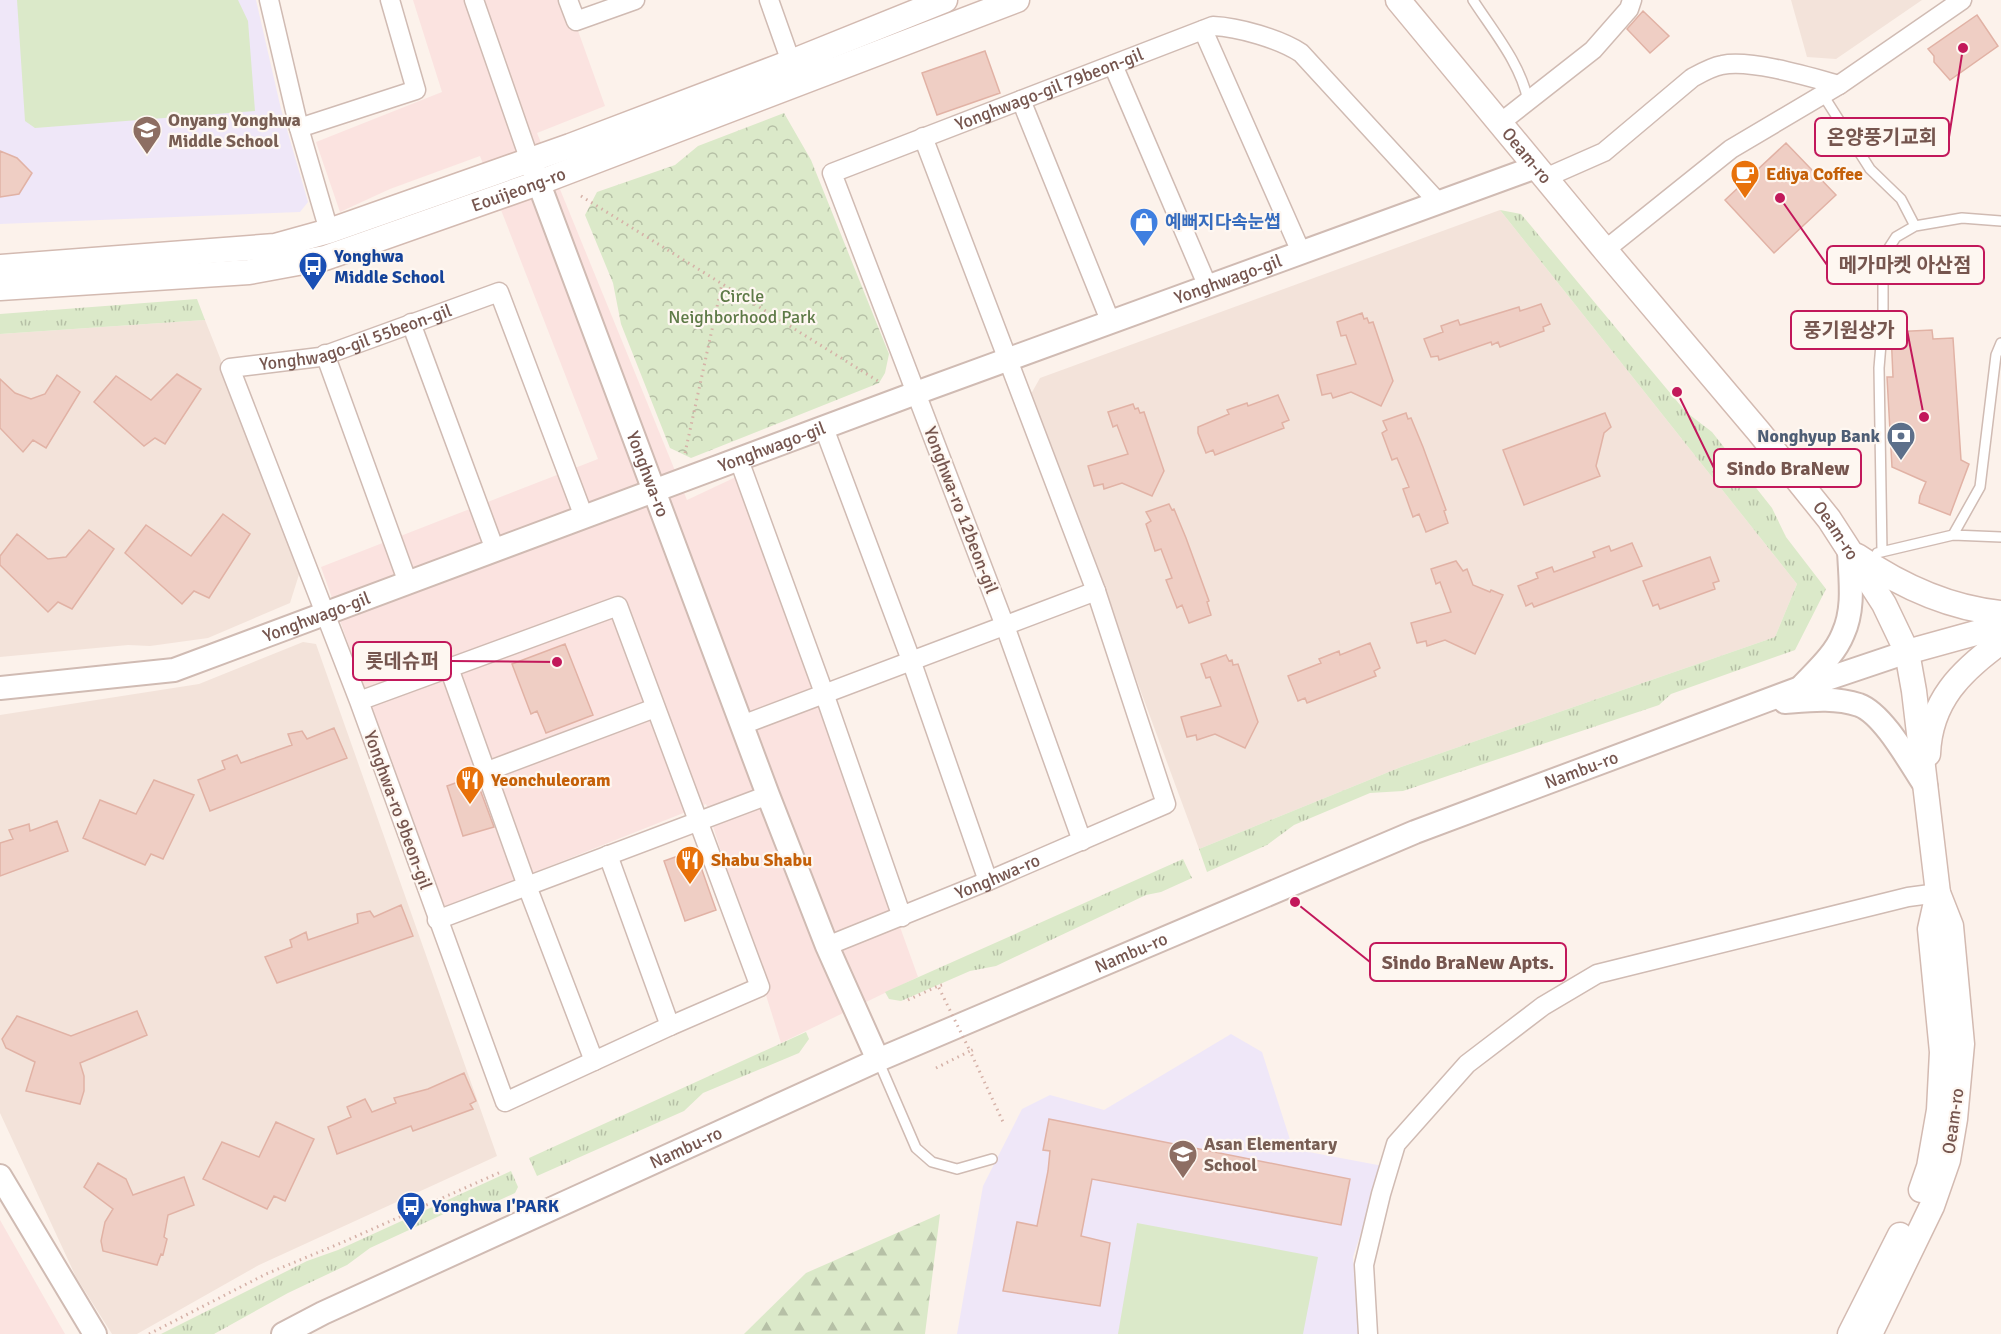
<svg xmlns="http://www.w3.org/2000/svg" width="2001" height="1334" viewBox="0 0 2001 1334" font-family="Signika,'Noto Sans KR',sans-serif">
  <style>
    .residential { fill: #f3e3da }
    .commercial { fill: #fbe3e0 }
    .education { fill: #efe7f8 }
    .grass { fill: url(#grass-tufts) }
    .forest { fill: url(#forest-firs) }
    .park { fill: url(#park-crowns) }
    .pitch { fill: #dbe9c9 }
    .building { fill: #efcec4; stroke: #e1b2a5; stroke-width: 1.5 }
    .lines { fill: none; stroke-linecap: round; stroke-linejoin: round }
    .service-casing { stroke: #d0bbb3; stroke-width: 12 }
    .minor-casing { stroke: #d0bbb3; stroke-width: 21 }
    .tertiary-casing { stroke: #d0bbb3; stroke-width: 26 }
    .secondary-casing { stroke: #d3bab1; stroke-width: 27 }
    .path { stroke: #d5b1a7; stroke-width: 3; stroke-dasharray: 1.5 4.5; stroke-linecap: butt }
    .service { stroke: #fff; stroke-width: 9 }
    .minor { stroke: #fff; stroke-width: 18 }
    .tertiary { stroke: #fff; stroke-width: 22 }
    .secondary { stroke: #fff; stroke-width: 24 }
    .path-bridge { stroke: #d5b1a7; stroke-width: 3; stroke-dasharray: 1.5 4.5; stroke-linecap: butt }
    .labels { text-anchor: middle; stroke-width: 4.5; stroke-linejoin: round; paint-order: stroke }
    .street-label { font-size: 18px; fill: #76564f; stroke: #fef7f1 }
    .education-label { font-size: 18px; font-weight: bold; fill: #785e54; stroke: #fef7f1; text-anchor: start }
    .food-label { font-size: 18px; font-weight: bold; fill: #c56008; stroke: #fef7f1; text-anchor: start }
    .shop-label { font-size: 18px; font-weight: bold; fill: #366cbe; stroke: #fef7f1; text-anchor: start }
    .transit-label { font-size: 18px; font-weight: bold; fill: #164399; stroke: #fef7f1; text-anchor: start }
    .park-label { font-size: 18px; fill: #5e7a47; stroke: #fef7f1 }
    .service-label { font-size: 18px; font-weight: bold; fill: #4e5e75; stroke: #fef7f1; text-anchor: end }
    .leader { fill: none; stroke: #c2185b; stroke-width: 2 }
    .callout-dot { fill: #c2185b; stroke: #fef7f1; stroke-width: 2 }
    .callout { fill: #fef7f1; stroke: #c2185b; stroke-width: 2 }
    .callout-label { font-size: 20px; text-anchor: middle; font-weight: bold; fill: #76564f }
  </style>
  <defs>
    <pattern id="grass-tufts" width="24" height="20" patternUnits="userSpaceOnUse" patternTransform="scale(1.5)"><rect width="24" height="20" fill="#dbe9c9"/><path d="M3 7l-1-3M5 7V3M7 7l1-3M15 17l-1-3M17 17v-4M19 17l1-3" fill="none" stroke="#b6c0a6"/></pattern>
    <pattern id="forest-firs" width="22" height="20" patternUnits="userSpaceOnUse" patternTransform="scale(1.5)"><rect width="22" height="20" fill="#dbe9c9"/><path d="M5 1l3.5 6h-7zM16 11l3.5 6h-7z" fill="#b6c0a6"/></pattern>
    <pattern id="park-crowns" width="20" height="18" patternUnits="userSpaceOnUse" patternTransform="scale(1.5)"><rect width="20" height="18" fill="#dbe9c9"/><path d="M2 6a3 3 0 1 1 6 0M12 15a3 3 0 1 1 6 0" fill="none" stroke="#b6c0a6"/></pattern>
  </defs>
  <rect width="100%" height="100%" fill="#fcf2eb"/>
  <path class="residential" d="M1791,0H1922L1836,59L1807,57Z
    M1500,210L1797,584L1775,637L1401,767L1199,849L1031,394L1040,378Z
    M205,320L302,565L290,603L208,638L150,646L128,645L0,657V334Z
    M303,642L316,644L497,1156L259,1265L137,1334H112L76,1277L0,1113V715L199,684Z"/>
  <path class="commercial" d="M413,0H567L605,106L537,133L687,500L738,476L918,977L781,1043L706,804L442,909L321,567L598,459L480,156L390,189L340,212L316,142L442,92Z
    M0,1220L65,1334H0Z"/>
  <path class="education" d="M0,0H256L281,109L308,202L300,212L0,224Z
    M1231,1034L1262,1052L1293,1149L1383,1166L1353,1257L1358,1334H957L983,1186L1022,1109L1050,1095L1104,1110Z"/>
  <path class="grass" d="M1500,210L1521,214L1686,412L1712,432L1772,508L1786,537L1826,589L1795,650L1671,694L1659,705L1403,791L1370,793L1294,825L1267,845L1207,872L1199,849L1401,767L1775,637L1797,584Z
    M197,299L205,320L0,334V314Z
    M1183,859L1192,878L1161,892L1146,895L996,966L970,971L901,1001L889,999L885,992Z
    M806,1032L809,1039L799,1053L703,1093L684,1111L537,1176L529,1158Z
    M511,1171L518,1187L515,1193L478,1210L448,1212L370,1248L347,1265L288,1293L214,1334H161L307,1261L338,1250Z"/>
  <path class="forest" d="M940,1214L925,1334H744L806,1273Z"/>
  <path class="park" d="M784,113L811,160L889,354L885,373L879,383L691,458L670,448L621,324L613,283L585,215L597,192L675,165L698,146Z"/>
  <path class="pitch" d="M17,0H238L248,21L255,111L35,128L25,121Z
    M1137,1223L1318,1257L1303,1334H1118Z"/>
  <path class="building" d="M1643,11L1669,36L1650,53L1627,29Z
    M1977,15L1998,46L1950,80L1934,62V56L1928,49Z
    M985,51L1000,93L937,115L922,73Z
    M1786,143L1836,195L1774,253L1725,200Z
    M0,151L17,158L32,173L19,194L0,197Z
    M1541,304L1550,324L1543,327L1544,331L1500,347L1498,342L1492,345L1491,342L1439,360L1438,356L1431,357L1424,339L1443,332L1441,326L1458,320L1460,325L1519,307L1520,311Z
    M1362,313L1364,319L1367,318L1369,323L1373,322L1393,381L1381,406L1351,392L1333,398L1331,393L1322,395L1317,375L1356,364L1346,335L1341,336L1337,322Z
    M1932,330L1933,339L1953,338L1961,460L1969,464L1950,515L1919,503L1920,496L1926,482L1892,467L1887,377H1893L1891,332Z
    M177,374L201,389L165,444L155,438L144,446L94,402L116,376L151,400Z
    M57,375L80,392L46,448L33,440L23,452L0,428V379L15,393L31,399L45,394Z
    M1278,395L1289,420L1282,423L1284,428L1215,455L1213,450L1206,453L1198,433V427L1229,414L1227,410L1247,403L1248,406Z
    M1133,404L1135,409L1138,408L1140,413L1144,412L1164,471L1152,496L1122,483L1104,489L1103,484L1094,486L1088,466L1128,454L1117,425L1113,427L1108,412Z
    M1406,413L1408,419L1411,418L1423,447L1446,510L1444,511L1448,523L1426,532L1419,514L1413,517L1403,489L1409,487L1397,458L1392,460L1382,433L1387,430L1383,421Z
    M1605,413L1611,427L1604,433L1596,466L1600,476L1524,505L1503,450Z
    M1169,504L1172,510L1174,509L1186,538L1209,601L1207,602L1211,615L1189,623L1182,605L1177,608L1166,580L1172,578L1161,549L1155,551L1146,524L1151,521L1146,512Z
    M223,514L250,534L209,598L194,591L182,604L125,553L146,525L191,556Z
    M89,530L114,549L72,609L58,602L48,612L0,565V556L17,534L48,559L66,557Z
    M1632,543L1642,566L1534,607L1532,603L1526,606L1518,586L1538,578L1536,573L1552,567L1554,572L1595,557L1593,552L1609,546L1611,551Z
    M1710,557L1719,581L1713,583L1715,589L1660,609L1658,604L1653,606L1643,581Z
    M1456,561L1463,571L1467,569L1473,585L1490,592L1491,590L1503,595L1475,654L1445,640L1427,646L1426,641L1417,643L1411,623L1451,612L1440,582L1436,584L1431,569Z
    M1370,643L1380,668L1374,671L1376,676L1307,703L1305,698L1298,701L1288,676L1321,663L1319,659L1339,651L1340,655Z
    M565,644L593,715L546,733L537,711L531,714L512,664Z
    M1226,655L1229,661L1232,660L1233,665L1238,664L1258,722L1245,748L1215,734L1197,740L1196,735L1187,737L1181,717L1221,706L1210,677L1206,678L1201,664Z
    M334,728L347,758L210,811L198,780L225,769L222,761L237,755L241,763L292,745L288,734L302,731L307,739Z
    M475,776L494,827L463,836L447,786Z
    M154,780L194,795L163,859L151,854L145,865L83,838L100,800L136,814Z
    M57,821L68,851L0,876V843L13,839L9,830L29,824L30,831Z
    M695,850L716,910L685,921L664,861Z
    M401,905L413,936L277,983L265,957L292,947L290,940L306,932L308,940L358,923L357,914L370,911L374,917Z
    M137,1011L147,1035L80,1063L84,1076V1091L80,1104L26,1091L35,1062L6,1048L2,1039L17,1016L71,1036Z
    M464,1073L476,1101L470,1104L473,1109L413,1131L411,1126L337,1154L328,1127L351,1117L347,1107L365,1099L372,1112L396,1103L394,1098L428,1089Z
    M1049,1119L1350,1179L1341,1225L1092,1179L1081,1236L1110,1243L1100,1306L1003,1291L1017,1222L1037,1226L1048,1171L1050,1151L1043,1150Z
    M276,1122L314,1139L285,1201L274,1196L267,1209L203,1179L222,1142L259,1157Z
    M98,1163L126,1179L133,1195L184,1177L194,1205L168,1215L164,1237L167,1239L163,1255L161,1254L157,1265L103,1251L101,1241L105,1222L113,1209L84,1187Z"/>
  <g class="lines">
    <g class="service-casing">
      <path id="service" d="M1473,0C1493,31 1521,64 1528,101
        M1823,95L1870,169L1901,199L1915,226L1896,237L1885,254L1883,274V320L1879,368L1882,552
        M1915,226L1962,218L2001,221
        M1953,535L1980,487L1996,355L2001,343
        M1877,553L1953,535L2001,537
        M878,1060L916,1148L932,1162L957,1169L992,1159"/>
    </g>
    <g class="minor-casing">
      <g id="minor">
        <path d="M269,0L299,128L329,231"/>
        <path d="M474,0L530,161"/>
        <path d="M568,0L576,21L635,0"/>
        <path d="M769,0L791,62"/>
        <path d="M1203,30L1301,252"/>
        <path d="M1113,65L1208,287"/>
        <path d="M1021,100L1111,323"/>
        <path d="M1500,123L1593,50L1629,9L1632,0"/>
        <path d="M299,128L416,90L390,0"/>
        <path d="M1545,178L1604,152L1692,78C1701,73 1711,67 1722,65C1751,59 1810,77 1839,85"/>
        <path d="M1605,250L1731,149L1839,85L1962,0"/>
        <path d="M411,323L495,550"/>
        <path d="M325,354L408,583"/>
        <path d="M824,428L911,660L988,881"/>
        <path d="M739,460L824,693L902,917"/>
        <path d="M449,668L527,886L594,1061"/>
        <path id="s1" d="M359,701L618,606L760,987L670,1026L505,1102L359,701L230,368L320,357L499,292L584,517"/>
        <path d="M742,725L1096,591"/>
        <path d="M485,772L655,708"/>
        <path id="s2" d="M1082,841L1005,626L832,173L1213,26C1238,27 1280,39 1301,53L1438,202"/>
        <path d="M608,855L670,1026"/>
        <path d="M437,920L768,795"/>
        <path id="s3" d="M827,946L988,881L1166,804L1096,591L923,137"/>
        <path d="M1368,1334L1364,1265L1381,1194L1396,1144L1467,1064L1543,1006L1597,974L1908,897L1938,893"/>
      </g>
    </g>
    <g class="tertiary-casing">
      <g id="tertiary">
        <path id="s4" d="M532,165L768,795L827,946L878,1060"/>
        <path d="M1802,686C1817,670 1835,654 1843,634C1855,608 1850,578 1849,550"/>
        <path id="s5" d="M0,688L174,670L916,393L1536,167"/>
        <path d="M1785,702C1810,700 1835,697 1859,705C1884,714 1911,765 1926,787"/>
        <path d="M0,1176L95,1334"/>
        <path id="s6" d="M283,1334L323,1313L878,1060L1415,832L1800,688L1907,652"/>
      </g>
    </g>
    <g class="secondary-casing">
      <g id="secondary">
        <path id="s7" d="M1398,0L1605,250L1759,432L1829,519L1884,604L1907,652L1914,691L1938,893L1951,926L1962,1044L1955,1119L1948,1160L1932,1206L1870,1334"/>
        <path d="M0,267L275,246L329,231L570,146L791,62L945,0"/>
        <path id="s8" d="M0,288L249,272L325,258L538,183L1017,0"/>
        <path d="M1857,556C1901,586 1948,608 2001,613"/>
        <path d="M1907,652L2001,626"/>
        <path d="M1928,754C1930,701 1961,671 2001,642"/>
        <path d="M1921,1190L1929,1167L1939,1110L1942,1052L1930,929L1938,893"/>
        <path d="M1850,1334L1900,1235"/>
      </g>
    </g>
    <path class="path" d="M581,196L878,381
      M685,453L722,284
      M908,1000L938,986
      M936,1068L970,1051L1004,1124
      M149,1334L266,1274L341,1243L503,1171"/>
    <use href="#service" class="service"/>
    <use href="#minor" class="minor"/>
    <use href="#tertiary" class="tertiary"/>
    <use href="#secondary" class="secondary"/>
    <path class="path-bridge" d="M942,985L938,986L970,1051L975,1049"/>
  </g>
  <defs>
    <g id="school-pin" transform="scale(1.5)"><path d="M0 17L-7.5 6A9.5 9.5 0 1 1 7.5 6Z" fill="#8d6e63" stroke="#fef7f1"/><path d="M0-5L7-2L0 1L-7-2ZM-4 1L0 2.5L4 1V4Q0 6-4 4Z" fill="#fff"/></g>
    <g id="cafe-pin" transform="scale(1.5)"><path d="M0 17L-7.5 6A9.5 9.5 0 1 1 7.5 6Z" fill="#e8710a" stroke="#fef7f1"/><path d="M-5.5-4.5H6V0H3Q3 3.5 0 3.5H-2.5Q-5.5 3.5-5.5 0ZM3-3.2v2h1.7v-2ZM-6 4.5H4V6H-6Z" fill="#fff"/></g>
    <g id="shop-pin" transform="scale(1.5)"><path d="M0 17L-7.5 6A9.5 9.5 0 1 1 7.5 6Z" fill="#3f7fe0" stroke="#fef7f1"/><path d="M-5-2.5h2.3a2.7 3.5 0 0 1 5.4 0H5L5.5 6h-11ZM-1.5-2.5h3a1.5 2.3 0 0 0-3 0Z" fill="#fff"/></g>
    <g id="bus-pin" transform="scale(1.5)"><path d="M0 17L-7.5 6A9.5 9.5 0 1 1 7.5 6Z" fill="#1a4fb4" stroke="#fef7f1"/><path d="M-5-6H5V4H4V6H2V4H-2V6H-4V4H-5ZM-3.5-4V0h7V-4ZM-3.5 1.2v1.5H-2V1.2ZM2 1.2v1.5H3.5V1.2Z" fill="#fff"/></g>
    <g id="bank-pin" transform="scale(1.5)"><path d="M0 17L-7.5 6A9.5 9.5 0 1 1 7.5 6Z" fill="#5c6f8a" stroke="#fef7f1"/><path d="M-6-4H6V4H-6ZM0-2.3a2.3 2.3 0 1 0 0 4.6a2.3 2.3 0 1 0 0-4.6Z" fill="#fff"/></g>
    <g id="restaurant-pin" transform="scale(1.5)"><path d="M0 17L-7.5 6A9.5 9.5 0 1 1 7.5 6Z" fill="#e8710a" stroke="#fef7f1"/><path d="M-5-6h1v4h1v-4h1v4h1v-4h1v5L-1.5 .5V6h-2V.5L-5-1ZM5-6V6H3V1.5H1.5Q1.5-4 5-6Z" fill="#fff"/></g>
  </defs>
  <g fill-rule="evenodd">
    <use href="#school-pin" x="147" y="130"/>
    <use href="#cafe-pin" x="1745" y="174"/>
    <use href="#shop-pin" x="1144" y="222"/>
    <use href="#bus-pin" x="313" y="266"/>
    <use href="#bank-pin" x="1901" y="436"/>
    <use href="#restaurant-pin" x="470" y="780"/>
    <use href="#restaurant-pin" x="690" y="860"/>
    <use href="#school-pin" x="1183" y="1154"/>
    <use href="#bus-pin" x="411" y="1206"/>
  </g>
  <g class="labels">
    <g class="street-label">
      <text dy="6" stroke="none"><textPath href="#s2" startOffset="946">Yonghwago-gil 79beon-gil</textPath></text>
      <text dy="6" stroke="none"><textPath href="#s7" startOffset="202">Oeam-ro</textPath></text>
      <text dy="6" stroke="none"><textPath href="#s8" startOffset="532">Eouijeong-ro</textPath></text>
      <text dy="6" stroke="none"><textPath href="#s5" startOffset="1299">Yonghwago-gil</textPath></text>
      <text dy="6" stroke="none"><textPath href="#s1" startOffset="1876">Yonghwago-gil 55beon-gil</textPath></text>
      <text dy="6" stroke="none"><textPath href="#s5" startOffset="813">Yonghwago-gil</textPath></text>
      <text dy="6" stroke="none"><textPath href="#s4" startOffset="330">Yonghwa-ro</textPath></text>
      <text transform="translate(961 510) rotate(69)" y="6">Yonghwa-ro 12beon-gil</text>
      <text dy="6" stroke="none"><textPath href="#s7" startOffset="688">Oeam-ro</textPath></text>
      <text dy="6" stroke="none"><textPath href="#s5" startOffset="327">Yonghwago-gil</textPath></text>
      <text dy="6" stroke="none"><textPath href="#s6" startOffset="1416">Nambu-ro</textPath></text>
      <text transform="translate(398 810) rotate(70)" y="6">Yonghwa-ro 9beon-gil</text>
      <text dy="6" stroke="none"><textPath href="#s3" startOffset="184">Yonghwa-ro</textPath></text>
      <text dy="6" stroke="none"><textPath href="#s6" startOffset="930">Nambu-ro</textPath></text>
      <text transform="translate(1953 1121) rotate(-82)" y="6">Oeam-ro</text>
      <text dy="6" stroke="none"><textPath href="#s6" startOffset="444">Nambu-ro</textPath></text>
    </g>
    <g class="education-label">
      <text x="168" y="126">Onyang Yonghwa<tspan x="168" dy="21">Middle School</tspan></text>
      <text x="1204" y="1150">Asan Elementary<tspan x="1204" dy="21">School</tspan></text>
    </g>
    <g class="food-label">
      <text x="1766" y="180">Ediya Coffee</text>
      <text x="491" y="786">Yeonchuleoram</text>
      <text x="711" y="866">Shabu Shabu</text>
    </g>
    <g class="shop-label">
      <text x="1165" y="228">예뻐지다속눈썹</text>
    </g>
    <g class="transit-label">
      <text x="334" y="262">Yonghwa<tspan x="334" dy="21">Middle School</tspan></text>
      <text x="432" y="1212">Yonghwa I'PARK</text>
    </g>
    <g class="park-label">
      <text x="742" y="302">Circle<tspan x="742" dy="21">Neighborhood Park</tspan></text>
    </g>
    <g class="service-label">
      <text x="1880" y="442">Nonghyup Bank</text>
    </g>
  </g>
  <path class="leader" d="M1963 48L1949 137M1780 198L1827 265M1924 417L1907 330M1677 392L1714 468M557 662L451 661M1295 902L1370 962"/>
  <g class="callout-dot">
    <circle cx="1963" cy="48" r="6"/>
    <circle cx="1780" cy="198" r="6"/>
    <circle cx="1924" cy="417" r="6"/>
    <circle cx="1677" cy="392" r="6"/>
    <circle cx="557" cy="662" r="6"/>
    <circle cx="1295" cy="902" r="6"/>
  </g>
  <g class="callout">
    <rect x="1815" y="118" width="134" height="38" rx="6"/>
    <rect x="1827" y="246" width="157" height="38" rx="6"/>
    <rect x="1791" y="311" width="116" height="38" rx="6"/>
    <rect x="1714" y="449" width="147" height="38" rx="6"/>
    <rect x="353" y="642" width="98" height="38" rx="6"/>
    <rect x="1370" y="943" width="196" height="38" rx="6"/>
  </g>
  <g class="callout-label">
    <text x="1882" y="144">온양풍기교회</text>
    <text x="1905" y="272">메가마켓 아산점</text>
    <text x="1849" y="337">풍기원상가</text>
    <text x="1788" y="475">Sindo BraNew</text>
    <text x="402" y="668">롯데슈퍼</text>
    <text x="1468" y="969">Sindo BraNew Apts.</text>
  </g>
</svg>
